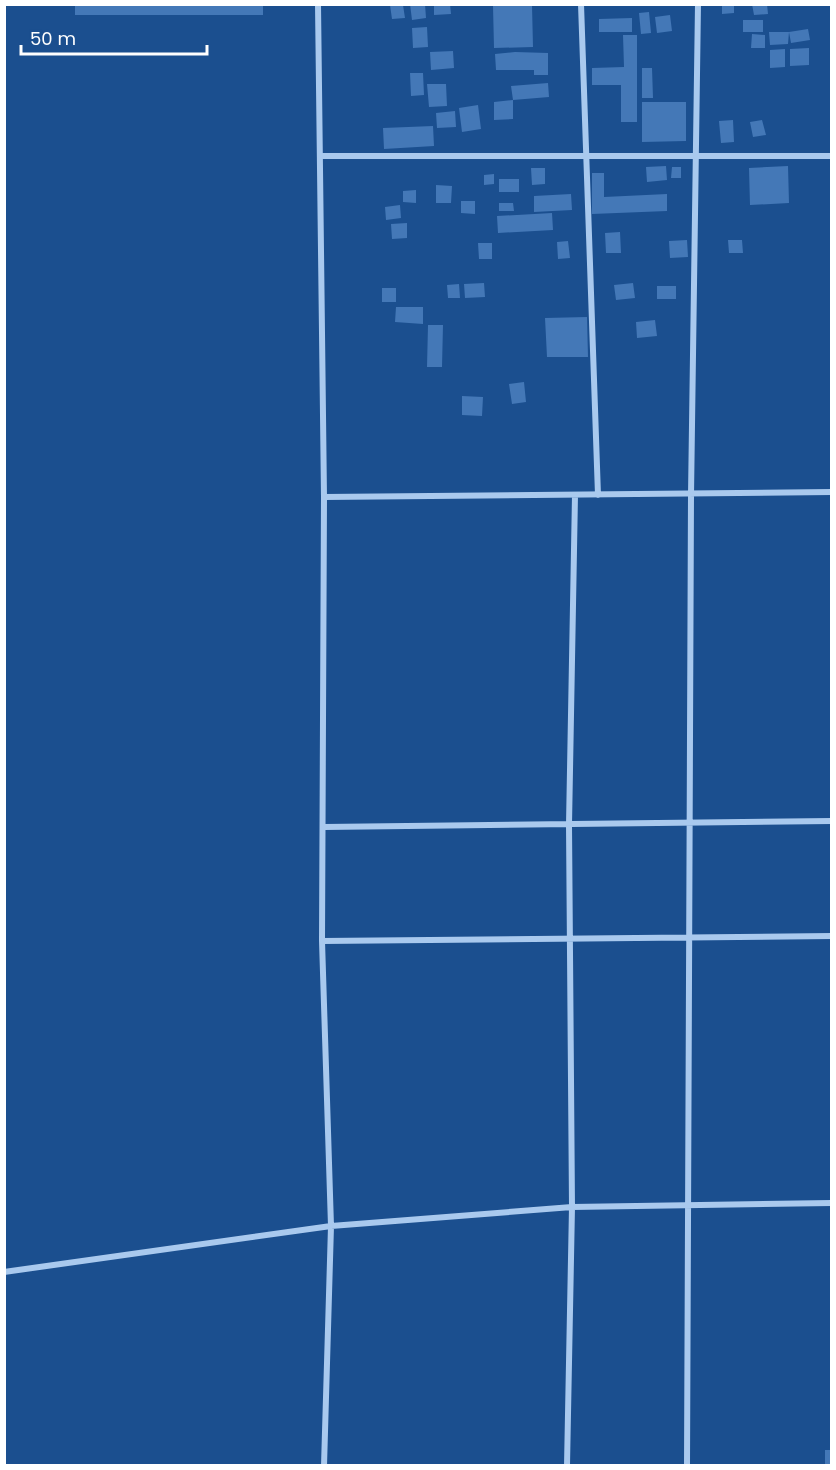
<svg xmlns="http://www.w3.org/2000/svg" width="836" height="1470" viewBox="0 0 836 1470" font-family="Poppins,sans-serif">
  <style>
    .building { fill: #4478b7 }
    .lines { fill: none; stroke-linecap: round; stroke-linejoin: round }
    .minor { stroke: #a9c9ee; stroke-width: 6 }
  </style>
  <rect width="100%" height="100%" fill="#1b4f8f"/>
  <path class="building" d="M75,4H263V15H75Z
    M410,4H425L426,18L412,20Z
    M434,4H450L451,14L434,15Z
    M722,4H734V13L722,14Z
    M752,4H767L768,14L754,15Z
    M390,5H403L405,18L392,19Z
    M532,5L533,47L494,48L493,6Z
    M649,12L651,33L641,34L639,13Z
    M670,15L672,31L657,33L655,17Z
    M632,18V32H599V19Z
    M743,20H763V32H743Z
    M427,27L428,47L413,48L412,28Z
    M808,29L810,40L791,43L789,32Z
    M769,32H789L788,44L770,45Z
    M752,34L765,35V48H751Z
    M623,35H637V122H621V85H592V68L624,67Z
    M809,48V65L790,66V49Z
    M785,49V67L770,68V50Z
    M453,51L454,68L431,70L430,52Z
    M515,52L548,53V75H534V70H496L495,54Z
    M642,68H652L653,98H642Z
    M410,73H423L424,95L411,96Z
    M548,83L549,97L513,100V119L494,120V102L513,100L511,86Z
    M427,84H446L447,106L429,107Z
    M642,102H686V141L642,142Z
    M478,105L481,129L462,132L459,108Z
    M455,111L456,127L437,128L436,113Z
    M733,120L734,142L721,143L719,121Z
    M762,120L766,135L753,137L750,122Z
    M433,126L434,146L384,149L383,128Z
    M666,166L667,180L647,182L646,167Z
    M788,166L789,203L750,205L749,168Z
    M672,167H681V178H671Z
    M531,168H545V184L532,185Z
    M592,173H604V197L667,194V211L592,214Z
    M494,174V184L484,185V175Z
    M499,179H519V192H499Z
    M436,185L452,186L451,203H436Z
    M416,190V203L403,202V191Z
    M571,194L572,210L534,212V196Z
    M461,201H475V214L461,213Z
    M499,203H513L514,211H499Z
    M400,205L401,218L386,220L385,207Z
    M552,213L553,230L498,233L497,216Z
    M407,223V238L392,239L391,224Z
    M620,232L621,253H606L605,233Z
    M687,240L688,257L670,258L669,241Z
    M728,240H742L743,253H729Z
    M568,241L570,258L558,259L557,242Z
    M478,243H492V259H479Z
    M484,283L485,297L465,298L464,284Z
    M633,283L635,298L616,300L614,285Z
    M459,284L460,298H448L447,285Z
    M657,286H676V299H657Z
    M382,288H396V302H382Z
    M396,307H423V324L395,322Z
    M587,317L588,357H547L545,318Z
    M655,320L657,336L637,338L636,322Z
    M428,325H443L442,367H427Z
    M524,382L526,402L512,404L509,384Z
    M462,396L483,397L482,416L462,415Z
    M825,1450H831V1466H825Z"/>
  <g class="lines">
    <path class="minor" d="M318,4L324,497L322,941L331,1226L324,1466
      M581,4L598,495
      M320,156H832
      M324,497L832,492
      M324,827L832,821
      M322,941L832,936
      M4,1272L331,1226L572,1207L832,1203
      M567,1466L572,1207L569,825L575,495
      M687,1466L691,495L698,4"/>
  </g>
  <rect width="836" height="1470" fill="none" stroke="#ffffff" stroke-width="12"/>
  <path d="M21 45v9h186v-9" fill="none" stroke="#ffffff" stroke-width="3"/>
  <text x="30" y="45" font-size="18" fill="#ffffff" stroke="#1b4f8f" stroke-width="4.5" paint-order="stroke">50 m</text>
</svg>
